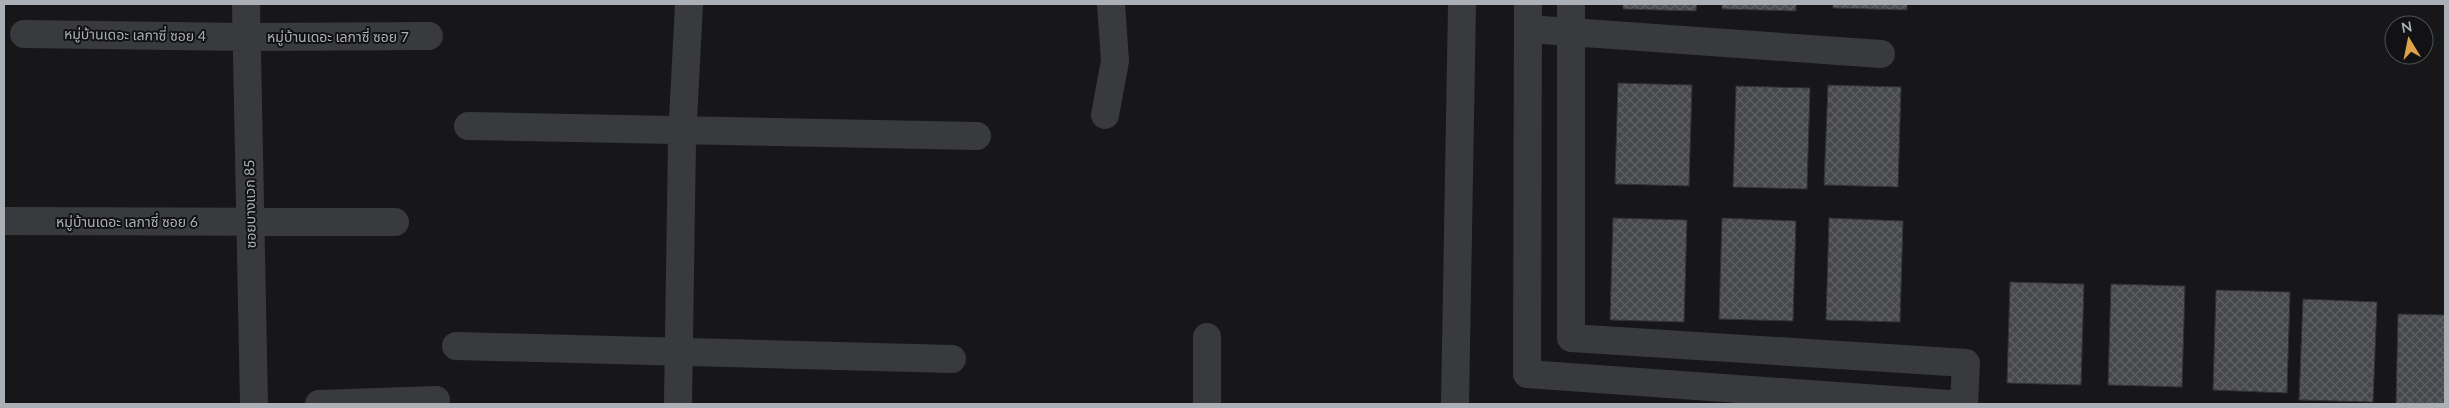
<svg xmlns="http://www.w3.org/2000/svg" width="2449" height="408" viewBox="0 0 2449 408" font-family="Lato,'Noto Sans Thai',sans-serif">
  <style>
    .building { fill: url(#building-cross-hatch); stroke: #323235 }
    .lines { fill: none; stroke-linecap: round; stroke-linejoin: round }
    .minor { stroke: #393a3e; stroke-width: 28 }
    .labels { text-anchor: middle; stroke-width: 4; stroke-linejoin: round; paint-order: stroke }
    .street-label { font-size: 14px; fill: #abb0b7; stroke: #121214 }
  </style>
  <defs>
    <pattern id="building-cross-hatch" width="8" height="8" patternUnits="userSpaceOnUse" patternTransform="scale(1.25)"><rect width="8" height="8" fill="#46484b"/><path d="M0 0l8 8M0 8l8-8" fill="none" stroke="#5e6063"/></pattern>
  </defs>
  <rect width="100%" height="100%" fill="#171719"/>
  <path class="building" d="M1623,4H1697L1696,11L1623,9Z
    M1722,4H1796V11L1722,9Z
    M1833,4H1907V10L1833,8Z
    M1618,83L1692,85L1689,186L1615,184Z
    M1828,85L1901,87L1898,187L1824,185Z
    M1736,86L1810,88L1807,189L1733,187Z
    M1613,218L1687,220L1684,322L1610,320Z
    M1722,218L1796,221L1793,321L1719,319Z
    M1829,218L1903,221L1900,322L1826,320Z
    M2010,282L2084,284L2081,385L2007,383Z
    M2111,284L2185,286L2182,387L2108,385Z
    M2216,290L2290,292L2287,393L2213,390Z
    M2303,299L2377,302L2373,402L2299,400Z
    M2398,314L2445,315V404H2396Z"/>
  <g class="lines">
    <path class="minor" d="M246,4L254,404
      M1528,4L1527,374L1950,404
      M1571,4V338L1966,363L1964,404
      M1528,29L1881,54
      M24,34L246,37L429,36
      M1105,115L1115,61L1111,4
      M468,126L977,136
      M4,221L395,222
      M1207,337V404
      M456,346L952,359
      M319,404L436,400
      M678,404L682,140L689,4
      M1455,404L1462,4"/>
  </g>
  <g class="labels">
    <g class="street-label">
      <text transform="translate(135 35) rotate(1)" y="5">หมู่บ้านเดอะ เลกาซี่ ซอย 4</text>
      <text x="338" y="42">หมู่บ้านเดอะ เลกาซี่ ซอย 7</text>
      <text transform="translate(250 204) rotate(-91)" y="5">ซอยบางแวก 85</text>
      <text x="127" y="227">หมู่บ้านเดอะ เลกาซี่ ซอย 6</text>
    </g>
  </g>
  <rect width="2449" height="408" fill="none" stroke="#abb0b7" stroke-width="10"/>
  <g transform="translate(2409 40) rotate(350)"><circle r="24" fill="#121214" stroke="#4f5155"/>
  <path d="M0-4L9 19L0 12L-9 19Z" fill="#dea34a"/>
  <text y="-8" font-size="14" font-weight="bold" text-anchor="middle" fill="#abb0b7">N</text>
  </g>
</svg>
